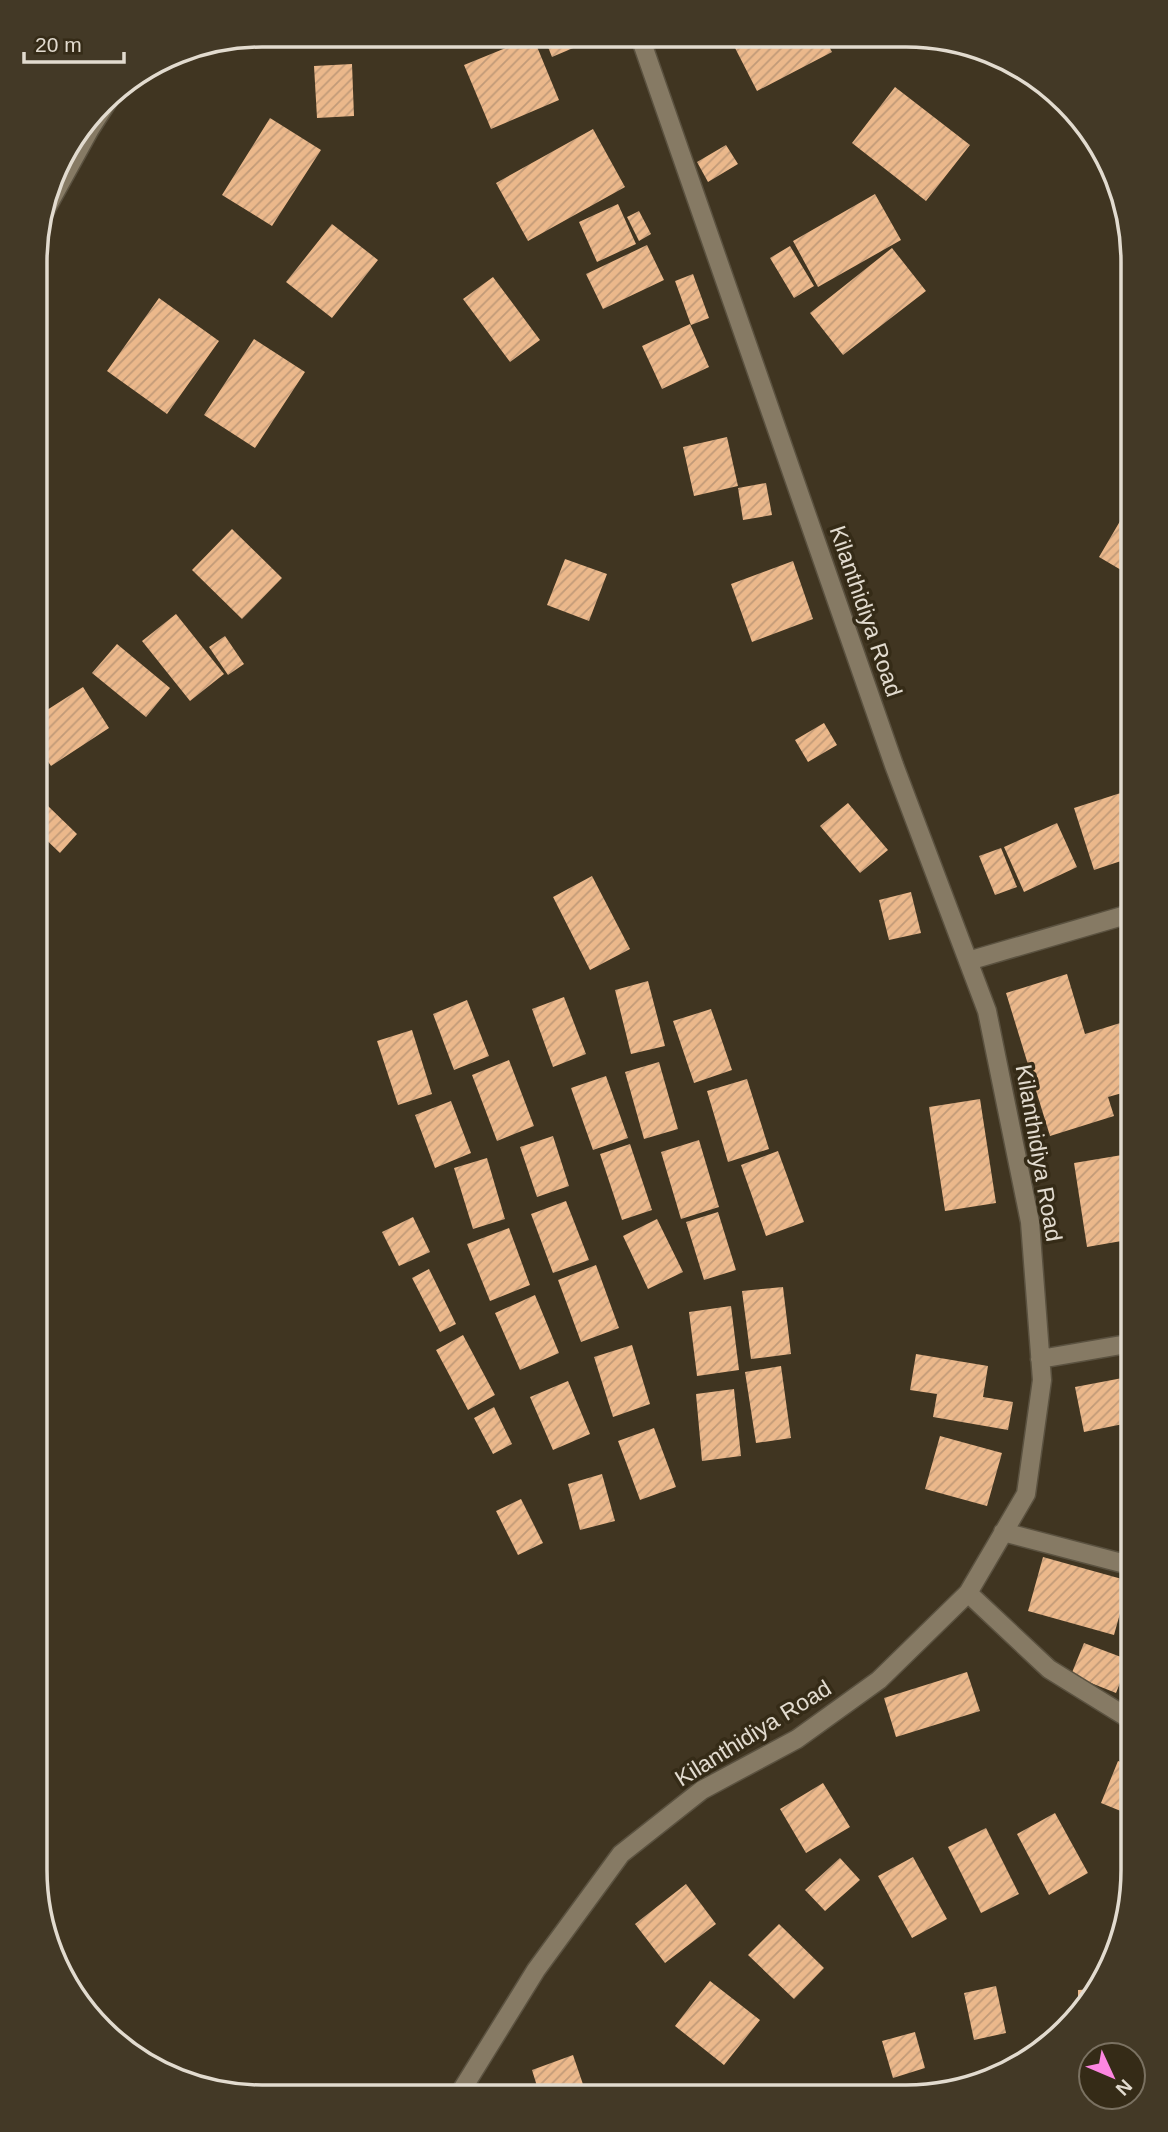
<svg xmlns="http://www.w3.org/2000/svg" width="1168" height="2132" viewBox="0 0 1168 2132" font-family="Helvetica,sans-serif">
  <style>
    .building { fill: url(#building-hatch) }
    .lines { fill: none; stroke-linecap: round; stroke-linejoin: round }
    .minor-casing { stroke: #5b5240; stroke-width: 21 }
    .minor { stroke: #867a64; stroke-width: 18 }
    .labels { text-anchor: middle; stroke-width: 7; stroke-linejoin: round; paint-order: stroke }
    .street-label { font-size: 23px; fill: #e2dbcf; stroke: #352b17 }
    .rim { fill: none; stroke: #e2dbcf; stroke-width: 3.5 }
  </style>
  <defs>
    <pattern id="building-hatch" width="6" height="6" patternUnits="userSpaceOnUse" patternTransform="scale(1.75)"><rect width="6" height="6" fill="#ebb88b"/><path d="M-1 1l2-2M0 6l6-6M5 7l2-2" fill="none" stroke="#c19a78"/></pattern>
  </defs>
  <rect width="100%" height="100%" fill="#403521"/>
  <path class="building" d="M533,37L559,100L491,129L464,65Z
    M544,37H599L552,57Z
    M749,38L825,39L832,52L757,91L734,46Z
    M352,64L354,116L317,118L314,66Z
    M895,87L970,145L926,201L852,143Z
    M270,118L321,150L272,226L222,195Z
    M593,129L625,187L528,241L496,183Z
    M726,145L738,164L708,182L697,162Z
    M875,194L901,240L818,287L793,241Z
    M618,204L636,244L597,262L579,222Z
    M639,211L651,234L639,241L627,217Z
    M332,224L378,260L332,318L286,282Z
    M647,245L664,280L603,309L586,274Z
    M790,246L814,286L794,298L770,258Z
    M892,248L926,291L843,355L810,313Z
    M693,274L709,318L691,325L675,281Z
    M493,277L540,340L510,362L463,299Z
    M159,298L219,341L167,414L107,371Z
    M690,324L709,367L662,389L642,346Z
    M254,339L305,372L255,448L204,415Z
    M727,437L738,486L694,496L683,447Z
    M766,483L772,515L743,520L738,488Z
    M1133,499V577L1099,557Z
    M232,529L282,578L242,619L192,570Z
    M565,559L607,574L589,621L547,605Z
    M793,561L813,619L752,642L731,584Z
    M176,614L224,674L190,701L142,641Z
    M225,636L244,664L228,675L209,647Z
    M117,644L170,688L146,717L92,673Z
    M83,687L109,728L51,766L36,743V717Z
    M824,723L837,745L808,762L795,740Z
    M1133,789V874L1126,877L1121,861L1094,870L1074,808Z
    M848,803L888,850L860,873L820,826Z
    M48,806L77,834L60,853L36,830V819Z
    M1057,823L1077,867L1024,892L1004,847Z
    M1001,848L1017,887L995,895L979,856Z
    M592,876L630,949L590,970L553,897Z
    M911,892L921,933L889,940L879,900Z
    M1067,974L1085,1034L1133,1019V1090L1108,1097L1114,1116L1050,1136L1006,993Z
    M648,981L665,1046L631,1054L615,990Z
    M564,997L586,1054L553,1067L532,1009Z
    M467,1000L489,1056L454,1070L433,1014Z
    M711,1009L732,1070L694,1083L673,1021Z
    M412,1030L432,1094L398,1105L377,1041Z
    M509,1060L534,1126L497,1141L472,1075Z
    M659,1062L678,1129L644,1139L625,1072Z
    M606,1076L628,1138L593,1150L571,1088Z
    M747,1079L769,1149L728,1162L707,1091Z
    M980,1099L996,1203L945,1211L929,1107Z
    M451,1101L471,1153L435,1168L415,1115Z
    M553,1136L569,1186L537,1197L520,1147Z
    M699,1140L719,1207L681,1219L661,1152Z
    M630,1144L652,1210L622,1220L600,1154Z
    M778,1151L804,1222L766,1236L741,1165Z
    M1128,1154L1133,1181V1239L1087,1247L1074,1163Z
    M487,1158L505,1219L473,1229L454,1168Z
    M566,1201L589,1260L553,1273L531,1214Z
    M718,1212L736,1270L704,1280L686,1222Z
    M413,1217L430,1252L399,1266L382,1232Z
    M657,1219L683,1272L648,1289L623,1236Z
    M509,1228L530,1285L490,1301L467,1244Z
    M596,1265L619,1328L581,1342L558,1280Z
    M429,1269L456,1324L440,1332L412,1278Z
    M783,1287L791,1354L751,1359L742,1291Z
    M535,1295L559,1353L520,1370L495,1313Z
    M731,1306L739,1370L697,1376L689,1312Z
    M463,1335L495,1395L468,1410L436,1350Z
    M632,1345L650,1404L613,1417L594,1357Z
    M916,1354L988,1366L983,1397L1013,1402L1008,1430L933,1417L937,1394L910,1390Z
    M781,1366L791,1438L756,1443L745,1372Z
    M1133,1376V1422L1084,1432L1075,1387Z
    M568,1381L590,1434L553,1450L530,1397Z
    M734,1389L741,1456L702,1461L696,1394Z
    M494,1407L512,1444L493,1454L474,1418Z
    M654,1428L676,1487L640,1500L618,1441Z
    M940,1436L1002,1453L987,1506L925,1489Z
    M602,1474L615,1521L580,1530L568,1484Z
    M521,1499L543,1543L518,1555L496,1511Z
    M1043,1557L1129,1581L1114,1635L1028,1611Z
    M1084,1643L1129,1660L1116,1693L1071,1675Z
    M967,1672L980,1711L896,1737L884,1698Z
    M1118,1761L1133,1767V1816L1101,1803Z
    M823,1783L850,1827L806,1853L780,1809Z
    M1055,1813L1088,1873L1049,1895L1017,1834Z
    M986,1828L1019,1894L981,1913L948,1847Z
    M913,1857L947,1919L912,1938L878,1876Z
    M840,1858L860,1880L825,1911L805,1890Z
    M686,1884L716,1924L665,1963L635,1924Z
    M779,1924L824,1968L794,1999L748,1955Z
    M710,1981L760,2020L724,2065L675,2026Z
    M996,1986L1006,2033L974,2040L964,1993Z
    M1096,1989L1086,2008L1078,2016V1990Z
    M915,2032L925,2068L893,2078L882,2041Z
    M573,2055L587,2096H540L532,2070Z"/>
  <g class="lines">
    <g class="minor-casing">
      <path id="minor" d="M252,37L276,35
        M42,216L90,129L115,90
        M968,961L1133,913
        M1040,1359L1133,1343
        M1003,1532L1133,1566
        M968,1593L1049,1669L1133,1721
        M458,2096L536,1970L621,1854L702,1790L797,1739L879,1680L968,1593L1026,1494L1042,1380L1030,1222L987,1011L894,765L640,37"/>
    </g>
    <use href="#minor" class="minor"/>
  </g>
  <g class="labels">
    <g class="street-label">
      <text transform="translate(866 611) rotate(71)" y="8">Kilanthidiya Road</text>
      <text transform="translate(1039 1153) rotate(80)" y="8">Kilanthidiya Road</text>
      <text transform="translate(753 1733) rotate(-32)" y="8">Kilanthidiya Road</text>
    </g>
  </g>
  <path d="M0 0H1168V2132H0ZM262 47H906A215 215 0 0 1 1121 262V1870A215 215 0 0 1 906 2085H262A215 215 0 0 1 47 1870V262A215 215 0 0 1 262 47Z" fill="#433926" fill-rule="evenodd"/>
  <path class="rim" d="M262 47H906A215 215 0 0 1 1121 262V1870A215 215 0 0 1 906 2085H262A215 215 0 0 1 47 1870V262A215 215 0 0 1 262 47Z"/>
  <g transform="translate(1112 2076) rotate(134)"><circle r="33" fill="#352b17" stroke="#7a7161" stroke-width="2"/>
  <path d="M0-5L12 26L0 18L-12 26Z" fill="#fd86e1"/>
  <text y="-10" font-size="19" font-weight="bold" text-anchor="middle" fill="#e2dbcf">N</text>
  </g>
  <path d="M24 52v10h100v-10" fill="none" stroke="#e2dbcf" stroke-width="3.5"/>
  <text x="35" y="52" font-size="21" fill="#e2dbcf" stroke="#352b17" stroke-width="5" paint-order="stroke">20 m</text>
</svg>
